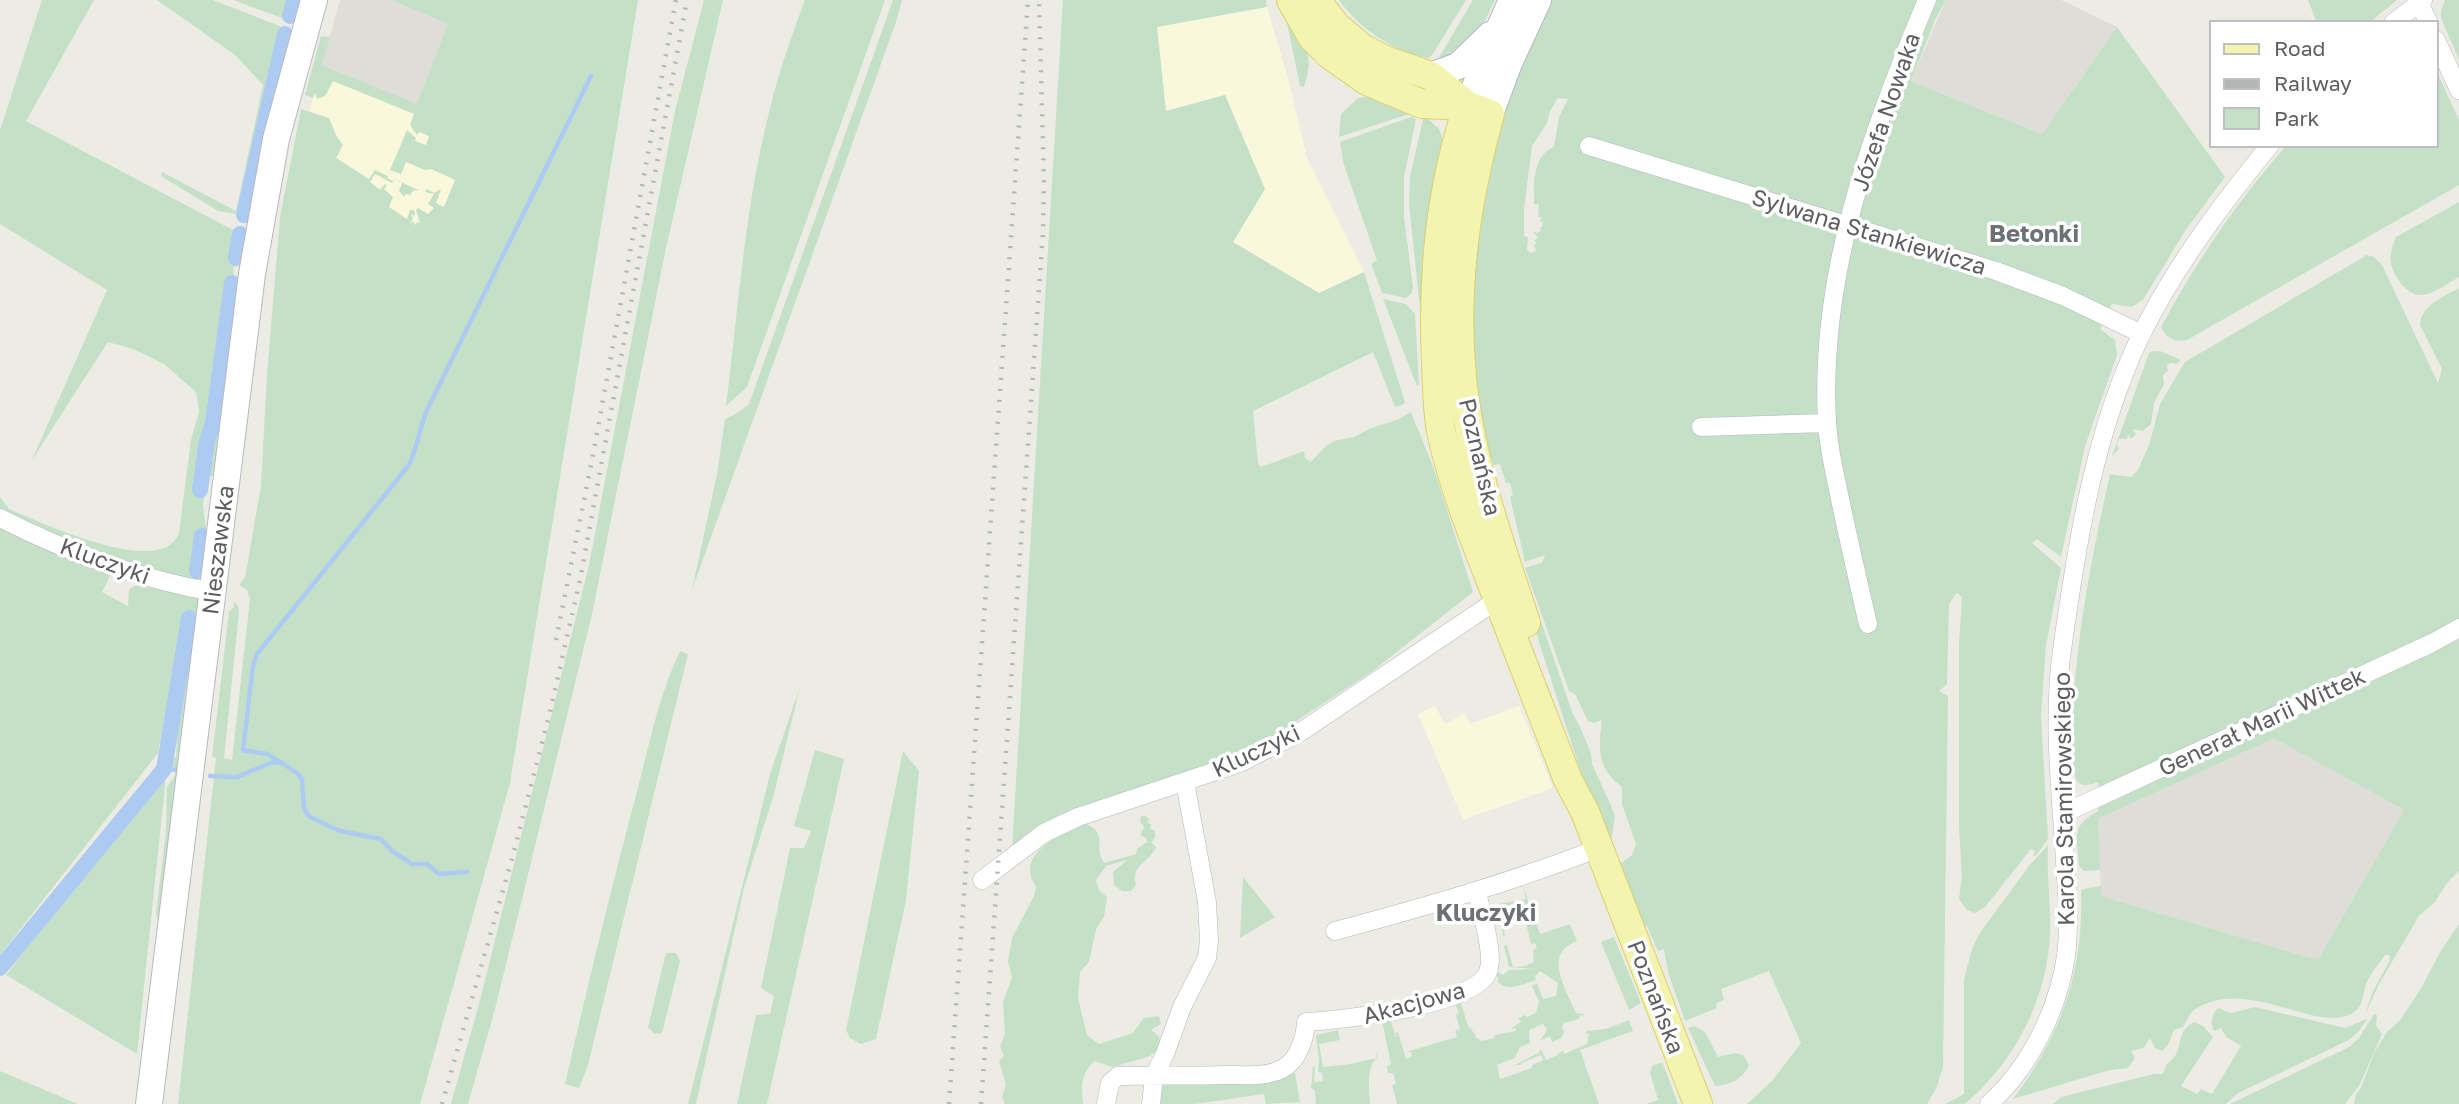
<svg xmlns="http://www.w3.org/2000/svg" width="2459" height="1104" viewBox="0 0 2459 1104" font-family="'Golos Text',sans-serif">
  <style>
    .commercial { fill: #f9f7dc }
    .industrial { fill: #deddd8 }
    .green { fill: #c4e1c8; fill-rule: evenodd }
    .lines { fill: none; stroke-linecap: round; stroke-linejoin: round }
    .stream { stroke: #adcaf3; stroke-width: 4.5 }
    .canal { stroke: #adcaf3; stroke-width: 16 }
    .street-casing { stroke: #b6b8bc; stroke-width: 19 }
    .secondary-casing { stroke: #b7b9be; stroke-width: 28 }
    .primary-casing { stroke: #ded06b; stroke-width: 30 }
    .street { stroke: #fff; stroke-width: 18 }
    .secondary { stroke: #fff; stroke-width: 26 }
    .primary { stroke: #f4f4b1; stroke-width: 28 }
    .rail { stroke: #b4b5b5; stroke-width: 4.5; stroke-dasharray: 2 9; stroke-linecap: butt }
    .labels { text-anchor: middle; stroke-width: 7; stroke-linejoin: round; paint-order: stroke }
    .street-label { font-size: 23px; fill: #5c5e62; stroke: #fff }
    .neighbourhood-label { font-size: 24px; font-weight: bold; fill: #6d7074; stroke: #fff }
  </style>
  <rect width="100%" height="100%" fill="#ecece4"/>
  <path class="commercial" d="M1132,1L1267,7L1288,78L1307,158L1364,272L1319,293L1233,242L1265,189L1225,95L1167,111Z
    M322,65L473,128L439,247L381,210L307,122Z
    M1435,706L1445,724L1465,713L1470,724L1519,706L1553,788L1463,820L1418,714Z"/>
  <path class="industrial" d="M340,0H423L499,32L473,128L322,65Z
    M1946,0H2061L2117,27L2042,134L1911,81Z
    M2274,737L2404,810L2318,960L2101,896L2098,819Z"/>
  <path class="green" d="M42,0H94L26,121L235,231L228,418L214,476H207L203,506L208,546L202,577L191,580L170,578L0,513V497L9,509C41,522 162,580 179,533L191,440L199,411L196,392L164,364L133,349L108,342L32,460L107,290L0,224V130Z
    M157,0H213L295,32L249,216L218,211L161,176L162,172L236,211L263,85L235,55Z
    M233,0H306L302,20L282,18Z
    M392,0H638L510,783L420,1104H178L216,758L212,757L229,612L234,607V602L238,606L239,612L224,758L232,760L250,599L247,590L239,585L245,578L261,486L267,375L280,217L301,109L329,118L337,137L343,145L336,158L369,179L375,170L420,191L414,190L410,195L406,194L404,197L399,191L402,183L388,176L387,178L393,181L392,183L375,174L370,182L380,190L385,184L387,186L384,189L393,197L389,207L407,219L410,210H414L415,214L414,216L411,214L413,219L410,224L414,221V225L418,222L420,223L416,210L418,208L428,214L434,208L428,204L434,194L425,192L427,189L434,193L441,189L436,203L444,207L455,180L431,169L425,170L406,162L401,174L390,170L407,130L416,138L415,141L426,145L429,136L419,132L417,135L410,125L414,114L333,81L325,96L317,99L315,93L313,98L305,95L321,36L330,37L322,65L417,104L448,24Z
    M704,0H723L666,248L592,614L495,1009L468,1104H451L479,1004L589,565L675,111Z
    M805,0H885L747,387L726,406C738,310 745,206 769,113C778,74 791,37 805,0Z
    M893,0H902L896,22L692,590L717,474L725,419L739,412L749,404Z
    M1063,0H1266L1267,7L1157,27L1166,111L1225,95L1265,189L1233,242L1319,293L1364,272L1405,402L1402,405L1395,407L1373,352L1253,411L1258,464L1261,467L1304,451L1305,458L1311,462L1326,446L1334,441L1354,437L1371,428L1397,420L1411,412L1434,469L1473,592L1374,670L1240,758L1074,809L1012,848Z
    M1339,0H1466L1432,55L1428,58C1392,51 1360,29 1339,0Z
    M1473,0H1495L1474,43L1437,66L1438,59Z
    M1551,0H1946L1936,18L1911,81L2042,134L2117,27L2225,177L2185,231L2143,300L2132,307L2112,304L2100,329L2115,340L2117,355L2085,446L2061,557L2037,539L2032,543L2061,568L2046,646L2041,716L2048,839L2036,855L2032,857L2036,851L2031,849L1985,907L1975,913L1967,910L1959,899L1962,876L1959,828V645L1962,597L1957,593L1949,604L1947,684L1939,691L1948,696L1943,1067L1936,1089L1927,1104H1747L1772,1081L1801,1043L1769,971L1721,989L1724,1000L1716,1003L1717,1008L1685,1021L1668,972L1664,949L1658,951L1647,926H1643L1620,864L1632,855L1636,844L1622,804V787C1597,769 1598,747 1602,720L1594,723L1588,721L1575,694L1569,691L1525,568L1542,563L1545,555L1525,562L1510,497L1513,495L1510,483H1506L1500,464L1494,465L1482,437L1470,331L1471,272L1492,144L1532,36ZM1558,98L1568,99L1559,117L1554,147C1532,156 1534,183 1534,204H1539L1538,217H1542L1540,221L1543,222L1542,227L1539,228L1542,230L1537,233L1533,231L1538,238L1534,241L1537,243L1534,245L1536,251L1530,253L1527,249L1528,237L1524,236V209L1532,146L1547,123L1550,111Z
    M2308,0H2397L2369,23H2317Z
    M2445,0H2459V60L2441,18V11Z
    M1285,13C1303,44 1316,50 1304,87L1300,86Z
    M2436,70L2459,120V185L2187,340C2175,343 2166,338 2161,327C2196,262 2238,200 2287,145H2436Z
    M1373,96L1412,113L1339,137L1341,114L1358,98Z
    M1424,115L1439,129L1445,146L1420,308L1409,204L1410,177Z
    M1411,117L1416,119L1404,177V217L1413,288L1411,294L1406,298L1382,293L1371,264L1377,260L1344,165L1340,142Z
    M2459,202V277C2448,283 2432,296 2419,295C2406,294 2393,275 2391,263C2389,255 2393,245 2396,237Z
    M2367,255L2374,257L2382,265L2438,383L2442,369L2420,325C2421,305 2443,297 2459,288V871L2447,883L2435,902L2419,916L2379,984L2365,1015L2372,993L2390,960L2389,955H2385C2379,964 2367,977 2365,988C2362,998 2363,1008 2351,1014C2314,1033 2246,975 2194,1010C2189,1013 2187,1022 2183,1027L2174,1030L2168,1045L2162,1051L2155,1048L2150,1038L2144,1048L2131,1051L2135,1058L2128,1068L2110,1070L2013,1099C2061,1035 2084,972 2081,891L2083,889L2101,886V896L2318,960L2404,810L2274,738L2098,819L2100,870L2084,871L2079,866C2077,838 2070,826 2098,811V782C2092,784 2084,788 2078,782C2070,773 2072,741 2072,729C2075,643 2091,558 2110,474L2131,477L2138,470L2150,442L2160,404L2185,362Z
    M1383,299L1406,304L1415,314L1419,384L1417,386Z
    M2154,351H2160L2181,360L2176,364L2171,363L2167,365L2168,371L2163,375L2164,384L2154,403L2151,424L2143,431L2132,429L2136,434L2131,439L2128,434L2127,439H2119L2117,444L2119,449L2112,456L2149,353Z
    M0,521L111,574L102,592L128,606L129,590L136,585L195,597L199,601L159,927L156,912L166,833L167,787L175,776V768L168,767L169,760L176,757L177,738L172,733L188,635L186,634L179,663H175L158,753L0,955Z
    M1524,571L1572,712L1582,731L1591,754L1592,764L1612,808L1615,816L1612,837L1607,836L1591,804L1517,573Z
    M680,651L688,654L588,1065L579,1088L565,1084C587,988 610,893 635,799C648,750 658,697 680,651Z
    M800,687L774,794L744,888L696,1104H688L770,774Z
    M815,750L844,759L767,1104H737L756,1015L770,1014L774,996L761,988L790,848H804L811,831L794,826Z
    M903,751L919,771L906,900L876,1039L861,1044L850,1038L846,1030Z
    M166,776L137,1054L6,975L121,824Z
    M1141,816H1146L1149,819L1147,823L1151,824L1150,828L1155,831V838L1151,842L1156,847C1149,863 1130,865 1136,885L1131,891H1122L1114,885L1113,872L1127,860L1106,866L1096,880L1099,890L1107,897L1104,917L1096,929L1089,962L1080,972L1078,998L1087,1035L1099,1044L1133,1033L1144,1018L1159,1016L1161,1024L1151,1030L1159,1036L1161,1048L1150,1056L1113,1067L1094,1061C1081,1074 1081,1086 1083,1104H1005L1002,1097L1006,1085L999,1061L1004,1056L1000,1046L1005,1034L1003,1002L1012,978L1008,961L1012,938L1034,896L1036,887C1013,853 1062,834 1085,823C1110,836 1092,843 1104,863L1136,854L1137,849L1147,842L1146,838L1140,835L1144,827L1140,821Z
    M2048,845C2046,879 2053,913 2049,947C2042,1010 2012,1063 1965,1104H1945L1964,1094V980L1971,952L1979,934L2029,866Z
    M1243,877L1275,917L1240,938Z
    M1523,886L1540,934L1570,924L1577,941C1542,953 1566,990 1576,1013L1584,1014L1585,1016L1580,1015L1579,1019L1564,1023L1562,1027L1564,1032L1561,1038L1552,1042L1550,1036L1540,1041L1547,1030L1543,1024L1529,1030L1530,1043L1520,1047L1515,1058L1497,1065L1500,1079L1532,1068V1065L1543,1060L1541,1055L1521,1063V1065H1515L1538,1053L1541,1049L1546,1060L1556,1056L1563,1050L1564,1054L1587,1044L1589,1033L1586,1034V1031L1606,1029L1629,1020L1633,1031L1580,1050L1599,1104H1397L1392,1085L1396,1084L1393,1073H1388L1387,1066L1391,1064L1382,1021L1390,1019L1396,1037L1397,1036L1395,1033L1398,1032L1406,1059L1412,1056L1411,1052H1406L1457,1037L1455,1031L1460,1029L1456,1015L1459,1013L1455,1003L1460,1000L1469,1029L1470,1027L1477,1038L1482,1041L1494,1038L1495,1035L1516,1031L1515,1028L1510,1029L1522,1021L1515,1018L1518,1019L1524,1015L1527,1017L1536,1013L1539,1002L1532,986L1537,983L1543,999L1556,996L1558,983L1540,971L1535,976L1536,980C1523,984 1507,993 1497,981L1499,980L1495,971L1503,975L1509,970L1534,969L1509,967L1504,946L1507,945L1513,967L1525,966L1534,962L1533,950L1537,948L1535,943L1531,944L1523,911L1502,916L1505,936H1503L1499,904L1526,899Z
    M2459,924V1104H2354L2356,1094L2361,1088L2374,1053L2387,1032L2401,1019L2422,987L2440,952Z
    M1614,937L1641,1003L1629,1010L1601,942Z
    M666,953H676L680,961L662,1033L654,1034L648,1027Z
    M2255,1007L2345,1028L2367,1019L2359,1031L2349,1040L2238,1093L2226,1104H2053L2061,1097L2154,1074H2163L2166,1065C2187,1051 2172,1034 2194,1022L2203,1026L2213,1037L2181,1086L2197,1094L2201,1089L2212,1094L2241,1046L2226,1037L2221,1028L2214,1031C2210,1022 2211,1015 2218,1008L2231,1013Z
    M2374,1014L2377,1015L2376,1026L2382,1034L2359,1086L2345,1104H2230L2349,1047L2359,1038Z
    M1694,1026L1705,1032L1718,1057L1735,1053L1743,1055L1749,1065C1743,1079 1730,1085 1715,1086L1688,1028Z
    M1338,1030L1340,1040L1319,1044L1323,1067L1351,1064L1376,1058L1377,1051V1057C1366,1069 1369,1089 1370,1104H1316L1315,1091L1311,1088L1313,1066L1315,1067L1314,1082L1323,1081L1322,1073L1318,1072L1319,1060L1316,1035Z
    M1661,1063L1663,1064L1678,1104H1646L1658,1100L1650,1072L1653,1065Z
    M0,1071L78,1104H0Z
    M1295,1073L1300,1102L1266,1104L1264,1094L1195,1104H1157L1158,1082Z"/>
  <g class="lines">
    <path class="stream" d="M282,763L267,754L243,750L253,666L257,654L409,465C417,447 420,428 427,410L591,76
      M164,769L177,770
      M210,776L237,777L273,762L282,763L297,773L302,779L304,809L310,817L340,831L381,839L392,851L412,864H427L439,874L467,872"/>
    <path class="canal" d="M290,16L294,0
      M244,215L285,34
      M236,258L240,234
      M200,490L207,441L213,423L232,283
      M197,571L202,536
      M0,968L164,769L189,618"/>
    <g class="street-casing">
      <path id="street" d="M2419,3L2429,23
        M2393,23L2423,0
        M2436,40L2459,90
        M1589,146L1996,271L2063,296L2142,334
        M1701,427L1827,423
        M0,518C67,552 139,579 213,592
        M1868,624C1858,581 1848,538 1839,494C1834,470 1828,446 1827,421C1819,275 1871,132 1927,0
        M2062,811L2073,809L2432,643L2459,628
        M982,880L1044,833L1078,817L1240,763L1302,731L1506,594
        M1335,931C1424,907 1513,882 1599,848
        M1106,1104L1110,1083L1118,1076C1155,1075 1191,1076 1228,1075C1244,1075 1267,1077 1282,1069C1298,1061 1305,1039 1306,1022C1341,1020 1474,1006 1488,972C1495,954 1481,912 1477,892
        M1151,1104L1154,1077L1165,1054L1182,1007L1207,958L1209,940L1207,902L1185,782
        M1989,1104C2030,1067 2058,1010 2066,956C2070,925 2067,893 2065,861C2061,792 2052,719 2062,650C2077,543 2094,431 2142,333C2176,265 2222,204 2270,145"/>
    </g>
    <g class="secondary-casing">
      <path id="secondary" d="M1431,76L1458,66L1490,35
        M1468,106L1484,63L1512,0
        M1490,114L1509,63L1538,0
        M149,1104L252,274L276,139L314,0"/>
    </g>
    <g class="primary-casing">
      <path id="primary" d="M1291,0L1312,37L1330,55L1367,81L1422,104L1468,106L1490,114C1466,200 1453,287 1462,377C1470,460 1500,544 1526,623
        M1316,0L1336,26L1362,48L1385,60L1431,76L1468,106
        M1468,106C1440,188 1432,276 1436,362C1437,385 1437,409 1441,431C1453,488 1476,543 1497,597C1521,658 1544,719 1568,780L1585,812L1698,1104"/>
    </g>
    <use href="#street" class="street"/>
    <use href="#secondary" class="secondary"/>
    <use href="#primary" class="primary"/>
    <path class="rail" d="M556,640L593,455L676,0
      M442,1104L513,855L549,716L580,580L687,0
      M949,1104L1028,0
      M981,1104L1043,233L1044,181L1039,0"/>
  </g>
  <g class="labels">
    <g class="street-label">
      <text transform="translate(1886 112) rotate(-71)" y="8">Józefa Nowaka</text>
      <text transform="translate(1869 232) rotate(17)" y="8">Sylwana Stankiewicza</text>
      <text transform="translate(1480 457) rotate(77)" y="8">Poznańska</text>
      <text transform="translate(218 550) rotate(-83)" y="8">Nieszawska</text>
      <text transform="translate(105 561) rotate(20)" y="8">Kluczyki</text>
      <text transform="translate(2262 722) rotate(-25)" y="8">Generał Marii Wittek</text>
      <text transform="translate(1256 751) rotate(-25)" y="8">Kluczyki</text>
      <text transform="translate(2064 799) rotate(-91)" y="8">Karola Stamirowskiego</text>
      <text transform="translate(1656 997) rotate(69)" y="8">Poznańska</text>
      <text transform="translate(1414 1003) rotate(-15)" y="8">Akacjowa</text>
    </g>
    <g class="neighbourhood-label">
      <text x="2034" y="242">Betonki</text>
      <text x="1486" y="921">Kluczyki</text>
    </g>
  </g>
  <rect x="2210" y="21" width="228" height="126" fill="#ffffff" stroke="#bebfc0" stroke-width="2"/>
  <rect x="2224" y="44" width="35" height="10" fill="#f4f4b1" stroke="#bebfc0" stroke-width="2"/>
  <text x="2274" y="56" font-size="21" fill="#5c5e62">Road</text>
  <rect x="2224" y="79" width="35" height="10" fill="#b4b5b5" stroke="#bebfc0" stroke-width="2"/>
  <text x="2274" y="91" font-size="21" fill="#5c5e62">Railway</text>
  <rect x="2224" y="108" width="35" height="21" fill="#c4e1c8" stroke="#bebfc0" stroke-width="2"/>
  <text x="2274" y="126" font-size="21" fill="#5c5e62">Park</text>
</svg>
